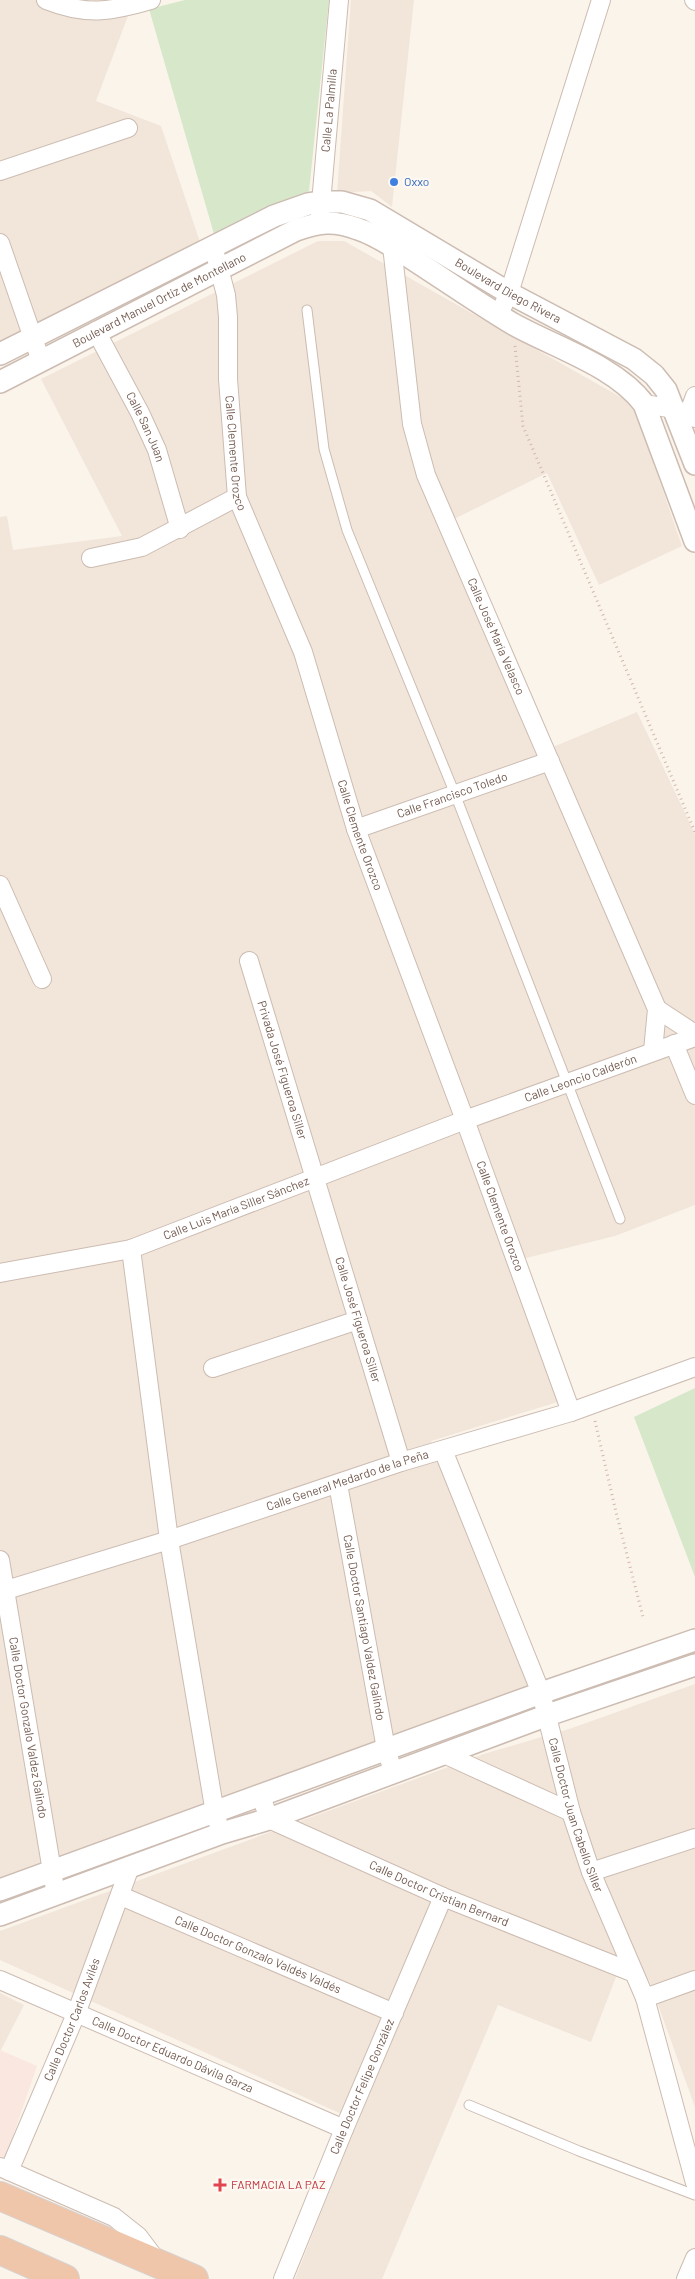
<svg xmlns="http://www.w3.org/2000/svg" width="695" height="2279" viewBox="0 0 695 2279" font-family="Barlow,sans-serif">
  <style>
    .residential { fill: #f2e6da }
    .commercial { fill: #fae7e0 }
    .green { fill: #d7e7ca }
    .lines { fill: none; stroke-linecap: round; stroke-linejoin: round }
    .service-casing { stroke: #ccbcb2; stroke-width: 11 }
    .minor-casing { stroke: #ccbcb2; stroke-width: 20 }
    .tertiary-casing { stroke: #ccbcb2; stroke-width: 24 }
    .trunk-casing { stroke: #d8d1ce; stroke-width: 30 }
    .path { stroke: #d3b7a8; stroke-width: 3; stroke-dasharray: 1 4; stroke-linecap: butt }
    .service { stroke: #fff; stroke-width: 9 }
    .minor { stroke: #fff; stroke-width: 18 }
    .tertiary { stroke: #fff; stroke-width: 21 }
    .trunk { stroke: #f0c6aa; stroke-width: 28 }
    .shop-dot { fill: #3f7fe0; stroke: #fdf8f1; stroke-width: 2 }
    .health-dot { fill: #e0444e; stroke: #fdf8f1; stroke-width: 2 }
    .labels { text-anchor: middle; stroke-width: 4.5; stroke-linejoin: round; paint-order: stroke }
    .street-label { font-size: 12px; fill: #735b50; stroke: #fdf8f1 }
    .shop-label { font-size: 12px; fill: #366cbe; stroke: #fdf8f1; text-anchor: start }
    .health-label { font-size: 12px; fill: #be3a42; stroke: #fdf8f1; text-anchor: start }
  </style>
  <rect width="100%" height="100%" fill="#fbf4eb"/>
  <path class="residential" d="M0,0H134L96,101L161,126L200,242L0,343Z
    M351,0H414L392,207L371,191L337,193Z
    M318,241H344L633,404L682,546L599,585L547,473L440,526L536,754L637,712L695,834V1205L615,1236L514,1261L558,1402L431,1441L529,1689L0,1882V517L7,516L13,550L122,536L41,379Z
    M695,1684V2107L649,1980L616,1977L591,2042L498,2005L382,2279H295L357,2121L0,1960V1931L484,1754L572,1728Z
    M0,1993L24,2005L1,2050H0Z"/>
  <path class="commercial" d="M0,2050L37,2066L5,2159L0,2156Z"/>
  <path class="green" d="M185,0H329L309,191L214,234L149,9Z
    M695,1388V1577L634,1417Z"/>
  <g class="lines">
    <g class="service-casing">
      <path id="service" d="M307,310L324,449L347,530L455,794L620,1219
        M469,2105L579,2151L695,2195"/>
    </g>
    <g class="minor-casing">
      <g id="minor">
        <path d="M46,0C86,16 111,12 151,0"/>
        <path d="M694,0L695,1"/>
        <path d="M0,171L128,128"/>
        <path id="s1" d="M320,214L339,0"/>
        <path d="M0,243L41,361"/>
        <path id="s2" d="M392,246L412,424L426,475L657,1009L653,1051"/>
        <path id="s3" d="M216,257L226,295L228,317V379L237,497L303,652L356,829L465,1120L571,1412"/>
        <path d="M499,314L509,293L601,0"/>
        <path id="s4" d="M96,331L140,413L157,450L180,529"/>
        <path d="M644,404L675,409L695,418"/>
        <path d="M688,415L695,396"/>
        <path d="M91,558L142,547L237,497"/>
        <path id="s5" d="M356,829L550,761"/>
        <path d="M0,885L42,979"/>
        <path id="s6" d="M249,961L401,1462"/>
        <path d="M657,1009L695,1034"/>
        <path d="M674,1044L695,1095"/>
        <path d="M131,1249L169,1540L215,1813L218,1823"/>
        <path id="s7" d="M0,1273L131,1249L465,1120L695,1037"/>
        <path d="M213,1368L358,1320"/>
        <path id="s8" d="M443,1450L541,1693L571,1812L591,1872L645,1998L695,2183"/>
        <path id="s9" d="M338,1484L386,1749L393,1771"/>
        <path id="s10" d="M0,1560L56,1895"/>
        <path id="s11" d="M0,1592L169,1540L401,1462L571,1412L695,1367"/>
        <path d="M444,1754L571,1812"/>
        <path id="s12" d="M261,1796L269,1819L443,1897L634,1973"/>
        <path d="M591,1872L695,1838"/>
        <path id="s13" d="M121,1896L394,2013"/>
        <path id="s14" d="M0,1980L344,2129"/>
        <path d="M645,1998L695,1980"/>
        <path d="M0,2167L114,2217L138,2236L156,2260"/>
        <path id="s15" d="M9,2171L76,2014L130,1867"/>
        <path id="s16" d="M283,2279L344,2129L443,1897"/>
        <path d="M686,2279L695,2258"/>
      </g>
    </g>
    <g class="tertiary-casing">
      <g id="tertiary">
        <path id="s17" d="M0,354L274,216L308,204L322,202H342L370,210L509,293L634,359L654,375L666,390L695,464"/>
        <path id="s18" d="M0,382L296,230C320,222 333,220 358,229C377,235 395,248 411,258C445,280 478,303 513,324C554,347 616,366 644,404L695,541"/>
        <path d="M0,1890L541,1693L695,1640"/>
        <path d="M0,1915L222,1833L269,1819L548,1715L695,1665"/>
      </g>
    </g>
    <g class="trunk-casing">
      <path id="trunk" d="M0,2196L194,2279
        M0,2250L65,2279"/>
    </g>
    <path class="path" d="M515,346L523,426L695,832
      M595,1421L616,1512L643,1617"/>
    <use href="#service" class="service"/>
    <use href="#minor" class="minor"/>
    <use href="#tertiary" class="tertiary"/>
    <use href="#trunk" class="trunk"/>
  </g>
  <circle class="shop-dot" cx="394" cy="182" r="5"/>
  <path class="health-dot" d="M217.5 2177.5h5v5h5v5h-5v5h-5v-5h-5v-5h5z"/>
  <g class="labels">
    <g class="street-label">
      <text dy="4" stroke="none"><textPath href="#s1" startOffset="104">Calle La Palmilla</textPath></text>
      <text dy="4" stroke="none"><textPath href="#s17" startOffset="566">Boulevard Diego Rivera</textPath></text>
      <text dy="4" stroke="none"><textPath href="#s18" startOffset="179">Boulevard Manuel Ortiz de Montellano</textPath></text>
      <text dy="4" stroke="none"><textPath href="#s4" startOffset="108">Calle San Juan</textPath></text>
      <text dy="4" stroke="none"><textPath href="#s3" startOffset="198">Calle Clemente Orozco</textPath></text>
      <text dy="4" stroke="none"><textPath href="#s2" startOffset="408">Calle José María Velasco</textPath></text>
      <text dy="4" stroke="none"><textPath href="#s5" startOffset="102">Calle Francisco Toledo</textPath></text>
      <text dy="4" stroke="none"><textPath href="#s3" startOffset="602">Calle Clemente Orozco</textPath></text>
      <text dy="4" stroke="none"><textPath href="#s6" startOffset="114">Privada José Figueroa Siller</textPath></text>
      <text dy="4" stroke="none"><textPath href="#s7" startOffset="614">Calle Leoncio Calderón</textPath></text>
      <text dy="4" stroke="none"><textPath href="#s7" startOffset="246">Calle Luis María Siller Sánchez</textPath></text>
      <text dy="4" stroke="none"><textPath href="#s3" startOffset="1008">Calle Clemente Orozco</textPath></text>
      <text dy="4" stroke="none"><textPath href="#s6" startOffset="375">Calle José Figueroa Siller</textPath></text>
      <text dy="4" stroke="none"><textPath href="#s11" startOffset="365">Calle General Medardo de la Peña</textPath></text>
      <text dy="4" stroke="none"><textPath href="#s9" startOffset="146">Calle Doctor Santiago Valdez Galindo</textPath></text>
      <text dy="4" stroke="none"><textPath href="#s10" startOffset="170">Calle Doctor Gonzalo Valdez Galindo</textPath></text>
      <text dy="4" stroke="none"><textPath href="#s8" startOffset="389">Calle Doctor Juan Cabello Siller</textPath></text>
      <text dy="4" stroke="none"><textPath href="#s12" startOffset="210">Calle Doctor Cristian Bernard</textPath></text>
      <text dy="4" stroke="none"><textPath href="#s13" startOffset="149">Calle Doctor Gonzalo Valdés Valdés</textPath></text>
      <text dy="4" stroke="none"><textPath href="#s15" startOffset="164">Calle Doctor Carlos Avilés</textPath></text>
      <text dy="4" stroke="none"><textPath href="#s14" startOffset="188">Calle Doctor Eduardo Dávila Garza</textPath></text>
      <text dy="4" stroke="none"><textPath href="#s16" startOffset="208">Calle Doctor Felipe González</textPath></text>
    </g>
    <g class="shop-label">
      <text x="404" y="186">Oxxo</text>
    </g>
    <g class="health-label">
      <text x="231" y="2189">FARMACIA LA PAZ</text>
    </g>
  </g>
</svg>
